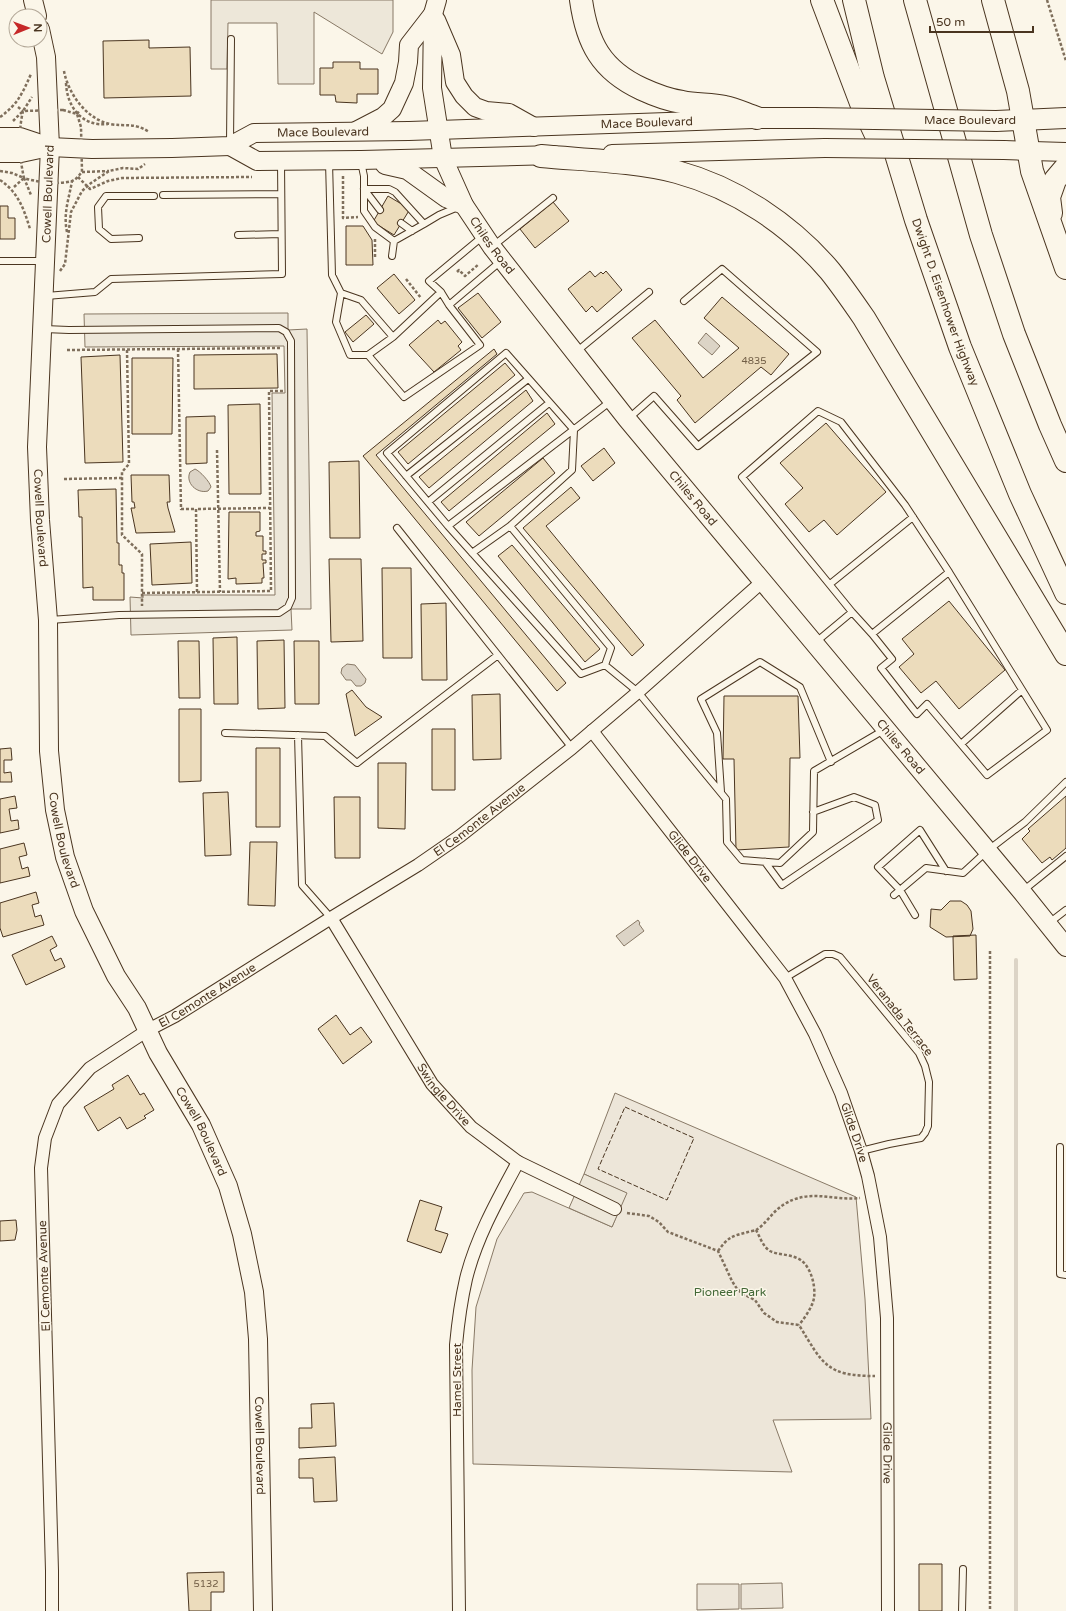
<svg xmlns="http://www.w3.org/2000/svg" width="1066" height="1611" viewBox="0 0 1066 1611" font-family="'Varela Round',sans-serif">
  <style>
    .green { fill: #ede6d9; stroke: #887966 }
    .parking { fill: #ede7d9; stroke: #887966 }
    .water { fill: #dcd4c6; stroke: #887966 }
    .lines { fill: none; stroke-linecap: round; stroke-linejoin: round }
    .stream { stroke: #dcd4c6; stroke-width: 4 }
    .building { fill: #ecdcbc; stroke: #4a3520 }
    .lane-casing { stroke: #4a3520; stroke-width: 8 }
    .street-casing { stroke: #4a3520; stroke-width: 14 }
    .secondary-casing { stroke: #4a3520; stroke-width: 20 }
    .primary-casing { stroke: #4a3520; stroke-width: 22 }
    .highway-casing { stroke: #4a3520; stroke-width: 24 }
    .path { stroke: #7f6f5c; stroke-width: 2.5; stroke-dasharray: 3 2; stroke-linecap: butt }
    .lane { stroke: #fbf6e9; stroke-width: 6 }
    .street { stroke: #fbf6e9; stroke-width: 12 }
    .secondary { stroke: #fbf6e9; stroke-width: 18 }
    .primary { stroke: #fbf6e9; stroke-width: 20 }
    .highway { stroke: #fbf6e9; stroke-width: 22 }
    .secondary-bridge-casing { stroke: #4a3520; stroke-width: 20; stroke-linecap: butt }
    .primary-bridge-casing { stroke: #4a3520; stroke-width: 22; stroke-linecap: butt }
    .secondary-bridge { stroke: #fbf6e9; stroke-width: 18 }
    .primary-bridge { stroke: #fbf6e9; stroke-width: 20 }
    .fence { stroke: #4a3520; stroke-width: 1; stroke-dasharray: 5 2; stroke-linecap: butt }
    .labels { text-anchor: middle; stroke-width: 3; stroke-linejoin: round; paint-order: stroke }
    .number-label { font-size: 10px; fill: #725f47 }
    .street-label { font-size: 12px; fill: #4a3520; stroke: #fbf6e9 }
    .park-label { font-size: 12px; fill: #436837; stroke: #fbf6e9 }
  </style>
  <rect width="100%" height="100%" fill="#fbf6e9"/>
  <path class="green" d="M615,1093L856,1197L865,1299L871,1419L773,1420L792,1472L473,1464L472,1370L476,1307L497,1239L524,1193L532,1192L612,1227L626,1193L584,1174Z
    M782,1583L783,1608L741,1609V1584Z
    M697,1584H739V1609L697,1610Z"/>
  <path class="parking" d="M211,0H393V32L382,54L314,12V84H278L277,23H228L227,69H211Z
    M288,313V330L307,329L311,609H291L292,630L131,635L130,597L143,598V595H275L272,393H285L284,346L85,347L84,314Z
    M584,1174L627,1193L612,1227L569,1208Z"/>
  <path class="water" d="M706,333L720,346L712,355L698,343Z
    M195,469C200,471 210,482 211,487L208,491C197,494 185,483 190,472Z
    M347,664L355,665L366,679L365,683L361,686H356L351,680H346L341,673L342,668Z
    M638,920L640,923L639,924L644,931L624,946L616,936Z"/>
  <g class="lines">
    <path class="stream" d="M1016,960V1611"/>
  </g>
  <path class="building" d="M149,40V48L190,47L191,96L104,98L103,41Z
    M333,62H360V69H378V94H357V103L336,102L335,95H320V68H333Z
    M388,196L410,209L394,235L373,222Z
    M553,202L569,221L535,248L520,229Z
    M0,206H8V218H15V239H0Z
    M346,226H363L372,240L373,265H346Z
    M590,271L595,277L601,272L603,274L606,271L622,290L597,312L592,306L586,312L568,289Z
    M394,274L415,300L399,314L377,288Z
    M478,293L501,322L482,338L458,308Z
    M722,297L789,354L771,375L761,367L695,423L677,400L681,396L632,338L655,320L703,378L739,348L704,318Z
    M366,315L374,324L353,342L345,332Z
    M438,320L441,324L445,321L462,342L458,346L461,350L434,372L409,345Z
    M494,349L497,354L376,455L566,683L557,691L363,456Z
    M277,354L278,388L194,389V355Z
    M120,355L123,462L85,463L81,357Z
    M132,358H173L172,434H132Z
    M505,363L515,375L408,464L398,452Z
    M526,390L533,401L429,488L419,477Z
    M260,404L261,494H229L228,405Z
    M547,413L555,424L449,511L441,502Z
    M215,416V433H207V463L186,464V417Z
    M826,423L886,492L837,535L824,520L809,532L785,504L803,488L780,463Z
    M604,448L615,463L593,481L581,466Z
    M543,458L555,473L479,536L466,522Z
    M359,461L360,538H330L329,462Z
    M131,475H169L170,502H167L168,508L175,532L136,533L131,508H135L134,502H132Z
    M571,487L580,498L546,526L644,645L632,656L523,528Z
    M116,489L117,543H119V565H122V573H124V600H93V587L83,588L82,517H79L78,490Z
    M229,512H260V531L256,532V536H263V551H266V554H262V560H266V563H263L264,578H262V583L236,584V578L228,579Z
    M191,542L192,583L152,585L150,544Z
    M512,545L600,649L585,662L498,556Z
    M329,559H361L363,641L331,642Z
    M382,568H411L412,658H383Z
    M949,601L1005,670L959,709L936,681L921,693L899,667L914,654L902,639Z
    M446,603L447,680H422L421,604Z
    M237,637L238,704H214L213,638Z
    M284,640L285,708L258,709L257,641Z
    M178,641H199L200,698H179Z
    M294,641H319V704H295Z
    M352,690L366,707L382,717L355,736L346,694Z
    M500,694L501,759L473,760L472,695Z
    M724,696H798L800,758H790L789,847L736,850L734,759H723Z
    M179,709H201V781L179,782Z
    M432,729H455V790H432Z
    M11,748L12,760H4V773L11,772L12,782H0V749Z
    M256,748H280V827H256Z
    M378,763H406L405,829L378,828Z
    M228,792L231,855L205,856L203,793Z
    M15,796L17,808L9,809L11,821L18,820L19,829L0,833V799Z
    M1066,796V848L1052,860L1050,857L1042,863L1022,839L1030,831L1028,829Z
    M334,797H360V858H335Z
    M250,842H277L275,906L248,905Z
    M24,843L27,855L19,857L22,869L28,867L30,876L0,883V849Z
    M36,892L39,903L32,905L35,917L41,915L44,925L3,937L0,928V903Z
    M950,901H961L967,905L971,911L973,929L970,936L946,937L930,927L931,909L941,910Z
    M976,935L977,979L954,980L953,936Z
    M52,936L57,946L50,950L55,961L61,958L65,967L26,985L12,955Z
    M336,1015L350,1035L361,1027L372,1042L343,1064L318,1029Z
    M128,1075L140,1095L144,1093L154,1110L144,1116L146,1118L127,1129L120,1117L98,1131L84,1107L114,1089L112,1085Z
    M420,1200L442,1207L435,1230L448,1234L441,1253L407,1241Z
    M16,1220L17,1230L15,1240L0,1241V1221Z
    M334,1403L336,1446L299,1448V1428H312L311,1404Z
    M335,1457L337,1501L314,1502L313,1478H299V1459Z
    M919,1564H942V1611H919Z
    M224,1572V1592H211V1611H189L187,1573Z"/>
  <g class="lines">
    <g class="lane-casing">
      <path id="lane" d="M230,143L231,39
        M329,162L332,275L341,293L361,300L393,337L441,292L449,305
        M361,162L364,176V211L375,227L394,241L392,256
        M364,189H389L395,192L424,224L439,215L458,207
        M364,189L380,210
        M163,195L281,194
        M401,223L412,231
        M238,235L281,234
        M139,238L111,239L99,229L98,207L106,196H154
        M394,241L424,224
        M493,246L553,198
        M0,261H44
        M441,292L429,281L482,237
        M341,293L336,322L350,355H368L404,397L480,345L449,305L501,261
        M46,296L95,292L111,279L282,274L281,162
        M44,329L69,330L279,328L286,332L291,341L292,598L288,607L279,613L119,615L50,620
        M576,352L649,292
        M368,355L393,337
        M611,401L448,526L581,674L605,665L638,692L726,799L727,842L742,860L780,863L813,832L814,771L884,730
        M629,418L654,396L698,446L817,352L722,269L684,301
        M406,476L528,379
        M428,502L549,403
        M448,526L387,453L506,353L574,430L572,470L510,526
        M397,528L572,748
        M472,553L510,526L611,648L605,665
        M830,584L913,517
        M852,612L872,634
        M816,642L852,612L742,477L818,411L841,422L905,505L949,572L872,634L892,659L881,668L917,714L927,704L987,775L1047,730L949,572
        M225,733L325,736L357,763L498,655
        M298,735L302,885L331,918
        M961,744L1022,690
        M721,792L717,733L701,699L760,662L800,687L831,762
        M765,862L782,885L878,820L875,805L854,797L813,812
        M1024,890L1066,856
        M894,895L926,868L963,873L987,851L1025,822L1066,782
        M915,915L900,890L878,867L920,830L946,871
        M1049,923L1066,910
        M785,978L825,954H833L840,957L919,1053L925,1066L929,1082L928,1126L925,1133L921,1138L889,1144L861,1151
        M1060,1147V1274L1066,1275
        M962,1611L963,1569"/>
    </g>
    <g class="street-casing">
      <g id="street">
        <path id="s1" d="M592,731L785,978L815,1034L841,1093L861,1151L868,1176L880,1237L887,1318L888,1611"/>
        <path id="s2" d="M331,918L432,1084L471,1127L518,1162L615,1209"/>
        <path id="s3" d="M52,1611V1571L41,1168L45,1138L58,1104L90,1068L148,1030L175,1016L331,918L418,865L460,836L572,748L638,692L763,581"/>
        <path d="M459,1611L456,1345C458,1323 461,1301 466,1279C476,1238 498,1199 518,1162"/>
      </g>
    </g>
    <g class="secondary-casing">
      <g id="secondary">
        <path d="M33,0L37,16"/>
        <path id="s4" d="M437,0L433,14L432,88L443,158L464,205L492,247L627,419L1022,892L1066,947"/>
        <path d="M436,20L451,55L455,82L464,96L475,107L486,111L509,113L534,127"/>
        <path id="s5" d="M40,29L46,57L50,147L37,447L40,520L48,620L49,751L55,810L65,857L84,911L116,976L137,1008L158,1053L201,1125L228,1186L242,1234L254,1292L258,1339L263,1611"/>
        <path d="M356,131L383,117L392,109L404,83L408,62L409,45L433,14"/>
        <path id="s6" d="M0,137H20L50,147L92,149L172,148L230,146L254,133L409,131L754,119"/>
        <path d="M230,146L257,161L361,160L554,155"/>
        <path d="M1004,150L1066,152"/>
        <path d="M0,153H21L49,147"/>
        <path d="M612,154L825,148"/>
        <path d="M385,165L407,170L446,198L464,205"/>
      </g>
    </g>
    <g class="primary-casing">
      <path id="primary" d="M757,118H814
        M996,121L1066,118"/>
    </g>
    <g class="highway-casing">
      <g id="highway">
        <path d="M581,0C587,43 601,70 642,89C655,95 668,100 682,102C696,105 711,104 725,107C736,109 747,115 757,118"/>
        <path d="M822,0L861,103L876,135"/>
        <path id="s7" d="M854,0L873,78L916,220L960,347L1020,494L1066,593"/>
        <path d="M915,0L981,235L1014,334L1050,425L1066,461"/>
        <path d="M993,0L1018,91L1032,171L1066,268"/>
        <path d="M541,156C584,160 635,161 677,172C736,188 791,225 830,271C842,286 853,302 864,318L1066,654"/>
        <path d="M1051,213L1049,197L1055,180L1066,167"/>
      </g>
    </g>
    <path class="path" d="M1047,0L1066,61
      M64,71C68,93 86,119 110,124C126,127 134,122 149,132
      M66,83C67,107 82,127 108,124
      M18,107L23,111
      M63,110L77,114L81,127L82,172C79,175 77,179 72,181C60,185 36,182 24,178C19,156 18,133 23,111Z
      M77,114L80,110
      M0,117C18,104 22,94 31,74
      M13,121L23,111L32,97
      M0,171L12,173L24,178L31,195
      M82,172L109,171
      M343,176V218L358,217
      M78,177L90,189L108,181L122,178L252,177
      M0,180C18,192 24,209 30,229
      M14,187L24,178
      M67,232C63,213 69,199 72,181
      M375,239V259
      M60,271L65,264L71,212L82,191L91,183L109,171L123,168L138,169L145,164
      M457,272L459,270L465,276L479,264
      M406,279L421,298
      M178,349L181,509H196
      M67,350L282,348
      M127,350L129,464L122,472V535L142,554V606
      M217,450L220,592
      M64,479L122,478
      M197,592L196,509L270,508
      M142,593L271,591L269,391H283
      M990,951V1611
      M627,1213L649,1216L659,1222L668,1232L718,1251L732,1281L737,1289L743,1294L755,1300L764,1313L777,1322L799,1325C823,1364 826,1376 875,1376
      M756,1230C760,1237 763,1247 770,1251C778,1255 788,1254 797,1258C810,1263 816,1285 814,1298C812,1308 805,1317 799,1325
      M718,1251C728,1237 732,1236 748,1232C750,1231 754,1231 756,1230C765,1225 773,1211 783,1205C809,1188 832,1201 860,1198"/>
    <use href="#lane" class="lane"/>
    <use href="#street" class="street"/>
    <use href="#secondary" class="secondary"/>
    <use href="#primary" class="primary"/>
    <use href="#highway" class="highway"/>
    <g class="secondary-bridge-casing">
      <path id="secondary-bridge" d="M825,148L1004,150"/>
    </g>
    <g class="primary-bridge-casing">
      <path id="primary-bridge" d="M814,118L996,121"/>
    </g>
    <use href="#secondary-bridge" class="secondary-bridge"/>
    <use href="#primary-bridge" class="primary-bridge"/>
    <path class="fence" d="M625,1107L694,1138L667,1200L598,1169Z"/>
  </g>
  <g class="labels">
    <g class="number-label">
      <text x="754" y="364">4835</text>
      <text x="206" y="1587">5132</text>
    </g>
    <g class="street-label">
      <text x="970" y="124">Mace Boulevard</text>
      <text dy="4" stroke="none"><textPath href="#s6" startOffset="652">Mace Boulevard</textPath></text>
      <text dy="4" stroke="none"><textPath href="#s6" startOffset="328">Mace Boulevard</textPath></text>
      <text transform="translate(48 194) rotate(-88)" y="4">Cowell Boulevard</text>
      <text dy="4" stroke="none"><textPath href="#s4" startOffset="260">Chiles Road</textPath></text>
      <text dy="4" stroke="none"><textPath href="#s7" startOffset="316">Dwight D. Eisenhower Highway</textPath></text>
      <text dy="4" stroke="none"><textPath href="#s4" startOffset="583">Chiles Road</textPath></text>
      <text dy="4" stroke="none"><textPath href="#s5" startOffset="490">Cowell Boulevard</textPath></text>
      <text dy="4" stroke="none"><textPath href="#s4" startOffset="907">Chiles Road</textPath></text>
      <text dy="4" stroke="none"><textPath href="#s3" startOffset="1020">El Cemonte Avenue</textPath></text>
      <text dy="4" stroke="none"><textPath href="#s5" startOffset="814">Cowell Boulevard</textPath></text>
      <text dy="4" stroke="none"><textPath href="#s1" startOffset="159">Glide Drive</textPath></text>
      <text dy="4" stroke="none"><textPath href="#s3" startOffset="696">El Cemonte Avenue</textPath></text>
      <text transform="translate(900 1015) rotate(52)" y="4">Veranada Terrace</text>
      <text dy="4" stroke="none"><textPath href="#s2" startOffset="210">Swingle Drive</textPath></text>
      <text dy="4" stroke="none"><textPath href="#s5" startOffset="1138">Cowell Boulevard</textPath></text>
      <text dy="4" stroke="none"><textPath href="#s1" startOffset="483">Glide Drive</textPath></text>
      <text transform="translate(44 1276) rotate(-92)" y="4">El Cemonte Avenue</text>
      <text transform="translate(457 1380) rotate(-90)" y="4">Hamel Street</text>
      <text dy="4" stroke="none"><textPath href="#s5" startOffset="1462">Cowell Boulevard</textPath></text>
      <text dy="4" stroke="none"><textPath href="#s1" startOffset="807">Glide Drive</textPath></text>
    </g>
    <g class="park-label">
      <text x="730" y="1296">Pioneer Park</text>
    </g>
  </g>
  <g transform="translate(28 28) rotate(89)"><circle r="19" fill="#fbf6e9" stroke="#b4a999"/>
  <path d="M0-3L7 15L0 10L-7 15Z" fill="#c62828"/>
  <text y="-6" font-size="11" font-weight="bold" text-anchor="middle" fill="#4a3520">N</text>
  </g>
  <path d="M930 26v6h103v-6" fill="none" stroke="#4a3520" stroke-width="2"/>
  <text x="936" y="26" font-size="12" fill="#4a3520" stroke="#fbf6e9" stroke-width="3" paint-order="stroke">50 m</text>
</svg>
